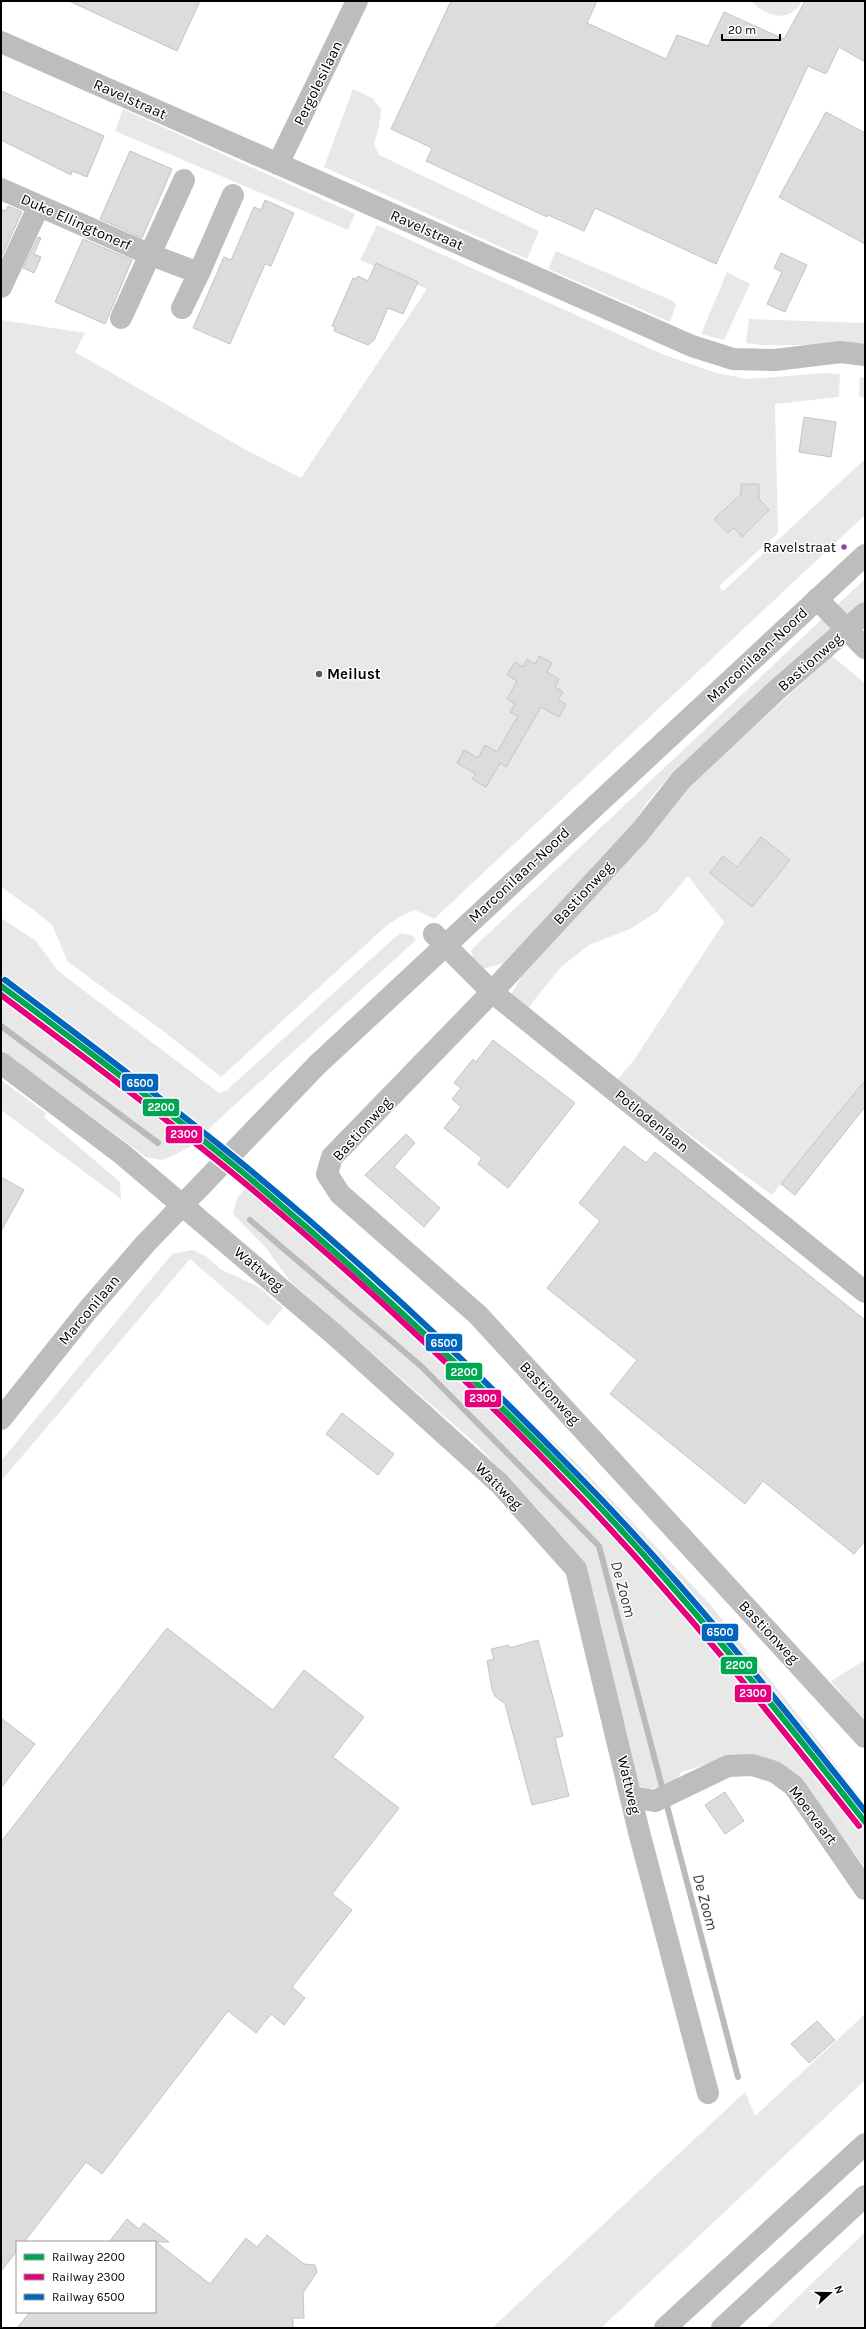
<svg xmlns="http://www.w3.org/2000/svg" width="866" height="2329" viewBox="0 0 866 2329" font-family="Karla,sans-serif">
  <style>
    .green { fill: #e8e8e8 }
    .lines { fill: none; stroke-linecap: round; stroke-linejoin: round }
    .stream { stroke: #bababa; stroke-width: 6 }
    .building { fill: #dcdcdc; stroke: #c4c4c4 }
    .minor { stroke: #bdbdbd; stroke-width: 22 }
    .tertiary { stroke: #bdbdbd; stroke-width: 22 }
    .motorway { stroke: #bdbdbd; stroke-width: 22 }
    .rail-1-casing { stroke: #fff; stroke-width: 9 }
    .rail-2-casing { stroke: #fff; stroke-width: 9 }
    .rail-3-casing { stroke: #fff; stroke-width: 9 }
    .rail-1 { stroke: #00a651; stroke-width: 6 }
    .rail-2 { stroke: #e5007d; stroke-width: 6 }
    .rail-3 { stroke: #0065bd; stroke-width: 6 }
    .bus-dot { fill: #8e44ad; stroke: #fff; stroke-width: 1.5 }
    .poi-dot { fill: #595959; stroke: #fff; stroke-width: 1.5 }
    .labels { text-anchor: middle; stroke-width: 3; stroke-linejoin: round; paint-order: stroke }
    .bus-label { font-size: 14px; fill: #000; stroke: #fff; text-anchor: end }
    .street-label { font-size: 15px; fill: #000; stroke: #fff }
    .poi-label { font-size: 15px; font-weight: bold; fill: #000; stroke: #fff; text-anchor: start }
    .water-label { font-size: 16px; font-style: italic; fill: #3e3e3e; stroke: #fff }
    .line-badge { stroke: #fff; stroke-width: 1.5 }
    .badge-label { font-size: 11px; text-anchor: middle; font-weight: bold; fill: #fff }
  </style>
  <rect width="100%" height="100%" fill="#fff"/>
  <path class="green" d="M751,1H802C790,24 766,17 751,1Z
    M353,89L372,98L381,109L379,127L374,144L379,155L539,231L527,259L324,167Z
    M123,109L355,214L348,230L115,131Z
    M377,225L662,354L716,373L748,379L826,373L840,374L839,397L775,404L778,533L719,586L723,591L865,459V515L434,919L415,910L401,916L386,926L221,1077L167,1034L68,962L52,925L35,911L1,887V320L85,333L75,352L246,450L301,478L427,289L360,260Z
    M556,251L673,301L676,305L670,322L548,269Z
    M727,272L750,284L724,340L701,334Z
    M749,319L865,323V345H761L746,343Z
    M860,377L865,378V398L859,397Z
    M865,579V603L849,618L837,605Z
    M822,619L834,632L665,781L646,804L620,842L504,963L483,969L474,961L471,950Z
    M832,656L865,683V1079L772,1195L616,1081L634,1060L724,922L688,876L657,912L630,929L589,945L561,967L528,1008L511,994L523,974L688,787Z
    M1,918L36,941L58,971L219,1093L226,1091L394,938L402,933L413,936L416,940L216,1122L193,1145L176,1154L162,1160L146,1157L1,1050Z
    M1,1080L46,1113L44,1117L120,1182L121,1199L1,1110Z
    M256,1176L574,1460L710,1604L810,1730L865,1804V1868L816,1800L731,1757L681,1772L677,1780L649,1790L638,1785L567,1548L540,1511L476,1444L290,1281L266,1248L233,1214L237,1198Z
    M193,1250L207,1257L220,1269L259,1287L283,1308L268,1326L190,1259L1,1481V1461L172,1254Z
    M865,1660V1723L831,1681Z
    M865,2014V2080L601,2328H492L745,2092L755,2116Z
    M865,2232V2328H766Z"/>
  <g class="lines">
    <path class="stream" d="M1,1026L158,1143
      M250,1220L421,1366L599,1546L738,2077"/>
  </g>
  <path class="building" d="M69,1H200L177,51Z
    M451,1H597L587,23L666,59L677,35L708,46L724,12L784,39L805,1H865V62L839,47L826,74L808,66L716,264L595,208L584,231L548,215L547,217L426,161L432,148L391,129Z
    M1,91L104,136L87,177L72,171L71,175L1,140Z
    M826,112L865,133V244L779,197Z
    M130,151L172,169L142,238L100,219Z
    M265,200L294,213L271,266L265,264L230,344L193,328L224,257L231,260L254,207L261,210Z
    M8,206L22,212L1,258V209L5,211Z
    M38,237L41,238L34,254L41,257L34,273L23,268Z
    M83,239L132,260L105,324L55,302Z
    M781,253L807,265L785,312L767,304L782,272L774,268Z
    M376,263L418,282L403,314L388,308L374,340L368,345L334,331L335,327L332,326L353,278L356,279L358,276L368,281Z
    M804,417L836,422L831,457L799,452Z
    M741,484H759V499L769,510L742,537L734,528L728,533L714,519L741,494Z
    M539,656L552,663L547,672L559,679L555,687L563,692L558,700L566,704L559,717L541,707L506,767L500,763L486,787L472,779L476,774L457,763L464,750L478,758L485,745L497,752L518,716L510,712L515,704L507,699L517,681L507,675L515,662L523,667L527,659L535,664Z
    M761,837L790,860L752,907L710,873L723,856L737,867Z
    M493,1040L575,1103L508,1188L478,1164L482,1158L444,1128L461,1107L452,1099L461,1088L454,1083L473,1059L476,1062Z
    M865,1080V1107L795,1195L781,1184Z
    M406,1134L415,1143L394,1167L440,1208L424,1227L365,1175Z
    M624,1146L646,1163L655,1152L865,1320V1541L854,1554L763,1481L745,1504L610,1394L637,1360L547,1288L600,1221L579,1203Z
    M1,1177L24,1190L1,1231Z
    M342,1413L394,1454L378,1475L326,1434Z
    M167,1628L273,1710L304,1670L364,1717L333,1757L399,1808L332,1894L352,1910L292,1987L305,1998L284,2025L271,2014L256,2033L228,2011L102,2174L86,2162L24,2242H17V2251L1,2271V1842Z
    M538,1640L563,1736L555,1738L569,1796L532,1805L505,1704L495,1696L492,1689L487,1661L494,1659L491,1649L509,1645V1648Z
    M1,1718L35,1744L1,1788Z
    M725,1792L744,1821L725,1834L705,1805Z
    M817,2021L835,2040L809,2063L791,2044Z
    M127,2219L139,2229L144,2223L169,2242H156L210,2284L246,2238L257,2247L267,2235L304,2264L315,2265L317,2272L303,2293L304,2318H293V2328H17L30,2312H155V2242H109Z"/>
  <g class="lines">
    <path class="minor" d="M278,164L357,1
      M1,189L151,255L199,273L233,195
      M1,287L39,206
      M182,308L199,273
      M121,318L184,180
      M817,599L865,648
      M865,613L779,688L681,780L639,833L492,992L332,1157L327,1174L340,1194L478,1315L865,1737
      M434,934L492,992L865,1292
      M1,1063L122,1154L335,1335L500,1484L576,1569L639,1832L708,2093
      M632,1797L655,1801L728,1766L752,1765L775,1772L794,1786L865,1889"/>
    <path class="tertiary" d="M1,42L692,346L733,359L775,360L841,352L865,355
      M1,1419L87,1311L146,1243L317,1065L865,555"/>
    <path class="motorway" d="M665,2328L865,2144
      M722,2328L865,2196"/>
    <g class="rail-1-casing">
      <path id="rail-1" d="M1,986C82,1046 163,1107 241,1171C356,1268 465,1369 570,1476C676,1585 772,1703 865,1822"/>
    </g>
    <g class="rail-2-casing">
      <path id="rail-2" d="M1,995C80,1054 159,1113 235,1175C351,1271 462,1374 566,1482C671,1591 766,1708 859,1826"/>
    </g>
    <g class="rail-3-casing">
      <path id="rail-3" d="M5,980C86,1041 166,1101 244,1165C360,1261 470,1364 575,1472C679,1578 773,1694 865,1811"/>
    </g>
    <use href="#rail-1" class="rail-1"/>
    <use href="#rail-2" class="rail-2"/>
    <use href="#rail-3" class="rail-3"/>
  </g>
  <circle class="bus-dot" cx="844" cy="547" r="3.5"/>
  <circle class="poi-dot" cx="319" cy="674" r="4"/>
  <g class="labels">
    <g class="bus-label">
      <text x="836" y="552">Ravelstraat</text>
    </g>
    <g class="street-label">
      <text transform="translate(318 83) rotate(-64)" y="5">Pergolesilaan</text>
      <text transform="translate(130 99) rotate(24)" y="5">Ravelstraat</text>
      <text transform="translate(76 222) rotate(24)" y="5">Duke Ellingtonerf</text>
      <text transform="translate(427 230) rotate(24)" y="5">Ravelstraat</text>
      <text transform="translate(757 655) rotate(-43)" y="5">Marconilaan-Noord</text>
      <text transform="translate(810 662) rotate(-41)" y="5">Bastionweg</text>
      <text transform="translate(519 875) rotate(-43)" y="5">Marconilaan-Noord</text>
      <text transform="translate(583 893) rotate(-47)" y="5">Bastionweg</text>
      <text transform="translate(652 1121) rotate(39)" y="5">Potlodenlaan</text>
      <text transform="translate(362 1129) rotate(-48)" y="5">Bastionweg</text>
      <text transform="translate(259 1269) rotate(40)" y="5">Wattweg</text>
      <text transform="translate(89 1310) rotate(-50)" y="5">Marconilaan</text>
      <text transform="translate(550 1393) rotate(47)" y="5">Bastionweg</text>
      <text transform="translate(499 1486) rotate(45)" y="5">Wattweg</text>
      <text transform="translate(769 1632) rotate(47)" y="5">Bastionweg</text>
      <text transform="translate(629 1785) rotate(77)" y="5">Wattweg</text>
      <text transform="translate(813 1815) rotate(53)" y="5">Moervaart</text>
    </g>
    <g class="poi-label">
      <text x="327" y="679">Meilust</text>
    </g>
    <g class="water-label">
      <text transform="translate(624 1589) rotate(75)" y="6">De Zoom</text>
      <text transform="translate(706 1902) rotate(75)" y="6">De Zoom</text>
    </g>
  </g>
  <g class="line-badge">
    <rect x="121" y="1073" width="38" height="19" rx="4" fill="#0065bd"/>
    <rect x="142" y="1098" width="38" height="19" rx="4" fill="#00a651"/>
    <rect x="165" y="1125" width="38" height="19" rx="4" fill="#e5007d"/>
    <rect x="425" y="1333" width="38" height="19" rx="4" fill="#0065bd"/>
    <rect x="445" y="1362" width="38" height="19" rx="4" fill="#00a651"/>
    <rect x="464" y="1389" width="38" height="19" rx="4" fill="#e5007d"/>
    <rect x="701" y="1623" width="38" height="19" rx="4" fill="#0065bd"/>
    <rect x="720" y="1656" width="38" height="19" rx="4" fill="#00a651"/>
    <rect x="734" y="1684" width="38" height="19" rx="4" fill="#e5007d"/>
  </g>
  <g class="badge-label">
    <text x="140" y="1087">6500</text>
    <text x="161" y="1111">2200</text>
    <text x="184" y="1138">2300</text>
    <text x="444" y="1347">6500</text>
    <text x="464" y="1376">2200</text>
    <text x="483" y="1402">2300</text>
    <text x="720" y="1636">6500</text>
    <text x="739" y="1669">2200</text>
    <text x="753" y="1697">2300</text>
  </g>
  <rect width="866" height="2329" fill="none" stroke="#000000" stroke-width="4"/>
  <rect x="16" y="2241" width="140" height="72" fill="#ffffff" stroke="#999999"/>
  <rect x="24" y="2254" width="20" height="6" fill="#00a651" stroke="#999999"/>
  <text x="52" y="2261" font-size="12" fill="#000000">Railway 2200</text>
  <rect x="24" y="2274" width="20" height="6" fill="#e5007d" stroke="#999999"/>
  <text x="52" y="2281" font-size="12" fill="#000000">Railway 2300</text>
  <rect x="24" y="2294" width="20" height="6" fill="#0065bd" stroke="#999999"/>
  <text x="52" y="2301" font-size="12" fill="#000000">Railway 6500</text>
  <g transform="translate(830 2293) rotate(69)" stroke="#ffffff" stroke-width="3" paint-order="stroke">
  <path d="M0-3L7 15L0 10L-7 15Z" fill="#000000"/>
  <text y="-6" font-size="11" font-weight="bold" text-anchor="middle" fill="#000000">N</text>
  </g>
  <path d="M722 34v6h58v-6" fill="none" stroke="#000000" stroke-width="2"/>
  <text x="728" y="34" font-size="12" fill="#000000" stroke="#ffffff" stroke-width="3" paint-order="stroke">20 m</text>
</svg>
